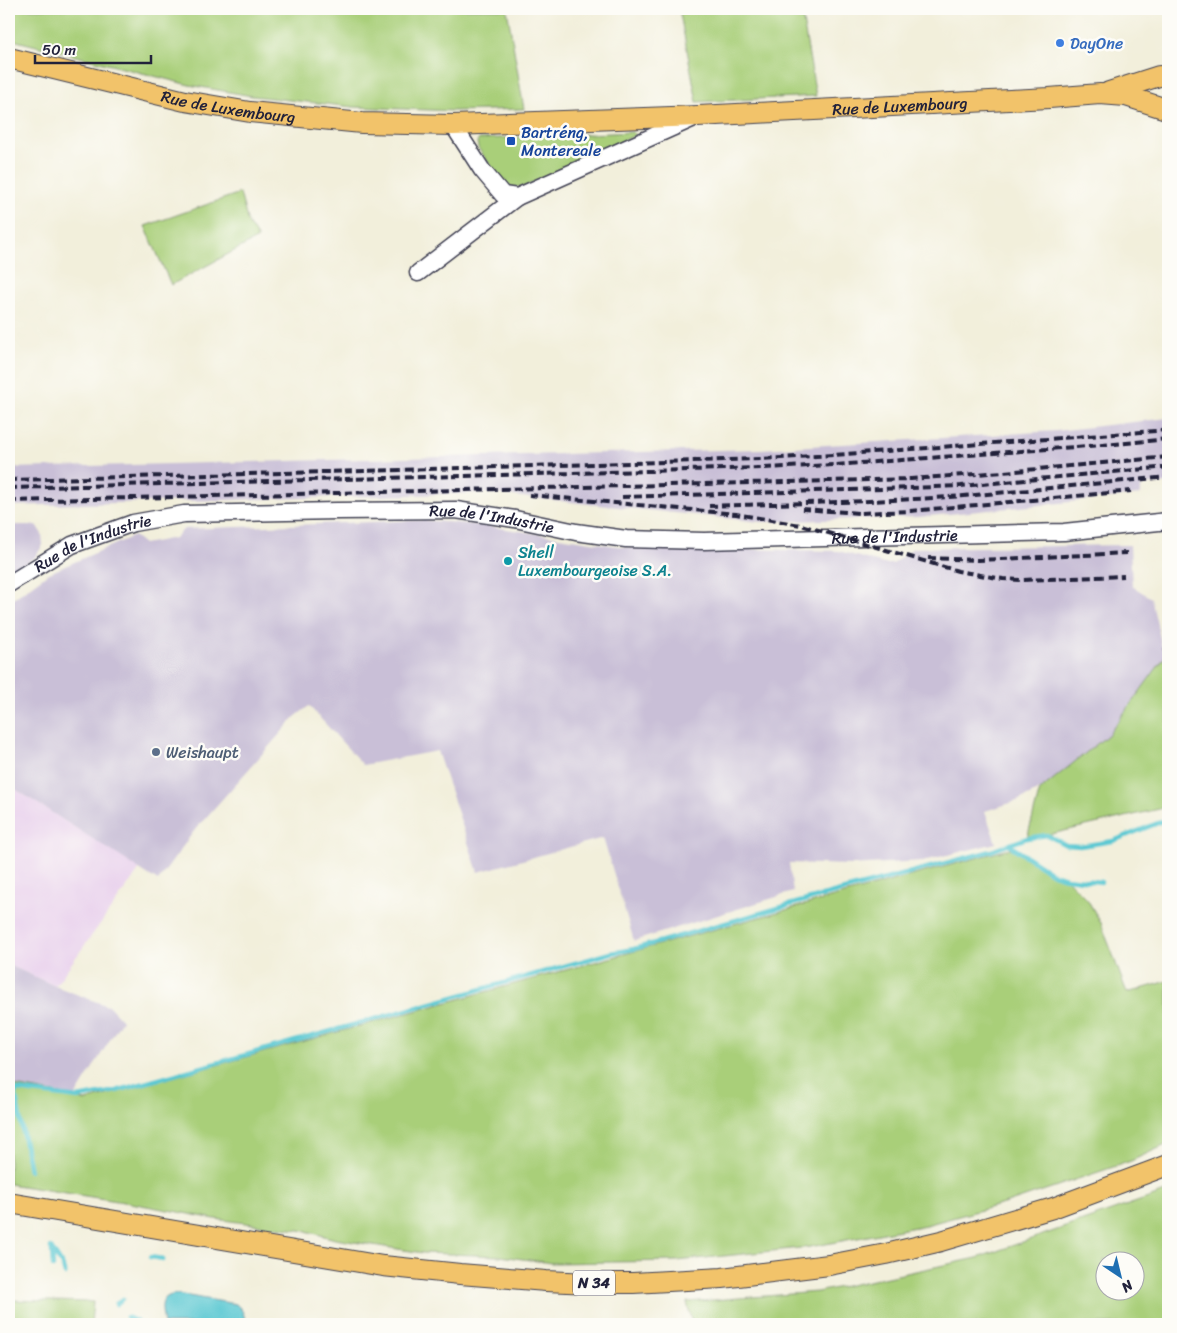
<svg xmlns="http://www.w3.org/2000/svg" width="1177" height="1333" viewBox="0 0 1177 1333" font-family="Sriracha,sans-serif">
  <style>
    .built { fill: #e9d2ed }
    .industrial { fill: #c9bfd7 }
    .green { fill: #a9cf79; stroke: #66785a; fill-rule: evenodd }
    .water { fill: #5dc9d3; stroke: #407687 }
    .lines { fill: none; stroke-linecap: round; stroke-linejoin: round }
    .stream { stroke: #5dc9d3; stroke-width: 4.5 }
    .minor-casing { stroke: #414153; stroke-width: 19 }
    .major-casing { stroke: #414153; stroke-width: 22 }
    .minor { stroke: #fff; stroke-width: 16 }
    .major { stroke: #f2c36a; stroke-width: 20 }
    .rail { stroke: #22223b; stroke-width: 4; stroke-dasharray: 8 4; stroke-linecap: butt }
    .shop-dot { fill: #3f7fe0; stroke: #fdfcf7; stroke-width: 2 }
    .transit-dot { fill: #1a4fb4; stroke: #fdfcf7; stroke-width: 2 }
    .culture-dot { fill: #0f9aa8; stroke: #fdfcf7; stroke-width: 2 }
    .service-dot { fill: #5c6f8a; stroke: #fdfcf7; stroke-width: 2 }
    .labels { text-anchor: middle; stroke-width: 5; stroke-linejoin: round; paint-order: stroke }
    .shield { fill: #fdfcf7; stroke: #646373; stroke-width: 1 }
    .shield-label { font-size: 15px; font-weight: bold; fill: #22223b }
    .shop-label { font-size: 16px; fill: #366cbe; stroke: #fdfcf7; text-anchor: start }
    .street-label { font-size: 16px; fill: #22223b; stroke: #fdfcf7 }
    .transit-label { font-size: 16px; fill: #164399; stroke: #fdfcf7; text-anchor: start }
    .culture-label { font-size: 16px; fill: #0d838f; stroke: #fdfcf7; text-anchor: start }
    .service-label { font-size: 16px; fill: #4e5e75; stroke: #fdfcf7; text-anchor: start }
  </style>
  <rect width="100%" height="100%" fill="#fdfcf7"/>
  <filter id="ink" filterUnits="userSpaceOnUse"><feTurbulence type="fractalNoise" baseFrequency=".02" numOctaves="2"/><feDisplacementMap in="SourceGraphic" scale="10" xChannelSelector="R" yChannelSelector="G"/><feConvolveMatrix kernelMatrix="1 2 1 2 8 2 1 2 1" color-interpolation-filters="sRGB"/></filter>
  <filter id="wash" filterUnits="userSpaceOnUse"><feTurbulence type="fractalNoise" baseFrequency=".0096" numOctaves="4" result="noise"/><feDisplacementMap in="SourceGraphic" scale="20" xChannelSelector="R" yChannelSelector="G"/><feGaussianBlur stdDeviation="1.12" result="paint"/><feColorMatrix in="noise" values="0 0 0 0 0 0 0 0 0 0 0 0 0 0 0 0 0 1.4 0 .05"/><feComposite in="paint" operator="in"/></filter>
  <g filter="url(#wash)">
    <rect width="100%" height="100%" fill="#f2efdb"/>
    <path class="built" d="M9,785L140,869L55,986L9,965Z"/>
    <path class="industrial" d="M1168,418V483L1142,485L1140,495L919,517L761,522L485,493L9,506V468L761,449L1056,431Z
      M424,520L481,525L623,547L839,551L883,564H893L913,548L1130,545L1132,586L1151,598L1162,647L1168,654L1108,735L1040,790L1017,801L985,811L996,843L923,861L849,865L789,863L793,892L634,941L603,838L478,872L437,751L363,765L309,706L295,717L194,831L158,881L9,785V602L47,574L134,536L144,544L175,538L184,529Z
      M9,525H36L42,534L43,545L35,557L9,574Z
      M9,965L55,986L110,1007L122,1020L75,1097L9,1085Z"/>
    <path class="green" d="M9,9H507L524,109L454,111L353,107L252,96L189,85L9,39Z
      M679,9H801L816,96L697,102Z
      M633,132L636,135L524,187H511L501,181L478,148L477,142L479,139Z
      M240,193L248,223L258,238L171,285L145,226Z
      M1168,644V807L1047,835L1027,838L1040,790L1108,735L1167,654L1162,647Z
      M1013,848L1053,874L1066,878L1087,899L1101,923L1127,993L1168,981V1144L1131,1161L1007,1203L926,1225L810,1247L677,1261L552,1263L500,1256L423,1253L335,1239L306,1231L215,1219L136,1204L9,1184V1085L75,1097L85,1101Z
      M1168,1191V1324H692L687,1302L817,1292L977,1258ZM1104,1260H1134V1290H1104Z
      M9,1300L93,1302L91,1324H9Z"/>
    <path class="water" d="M177,1294L236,1304C243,1310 245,1315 245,1324H164C162,1309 157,1296 177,1294Z"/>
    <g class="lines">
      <path class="stream" d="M1009,845L1053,874L1066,878L1101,882
        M9,1089L78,1098L116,1091L611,953L634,949L796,903L991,851L1027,838L1047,835L1066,845L1080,846L1113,841L1168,819
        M15,1091L30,1171
        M51,1248L62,1265L65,1274
        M52,1251L53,1267
        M150,1257L163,1259
        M116,1304L123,1299
        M127,1317L136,1321"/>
    </g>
  </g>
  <g filter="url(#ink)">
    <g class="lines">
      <g class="minor-casing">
        <g id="minor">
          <path d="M453,125L482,170L503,195L517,197L694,118"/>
          <path d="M418,273L517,197"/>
          <path id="s1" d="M9,584L72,545L133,523L184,514L337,511L456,510L515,519L576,532L626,539L704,541L1064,532L1168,521"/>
        </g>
      </g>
      <g class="major-casing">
        <g id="major">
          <path id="s2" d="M9,58L185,101L250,112L362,123L453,125L698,116L1049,98L1100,94L1126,96L1163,108"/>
          <path d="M1109,92L1159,76"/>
          <path d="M9,1203L383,1266L460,1274L546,1281L589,1283H633L722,1278L829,1265L886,1254L941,1241L1053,1208L1168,1165"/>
        </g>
      </g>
      <use href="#minor" class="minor"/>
      <use href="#major" class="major"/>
      <path class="rail" d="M9,480L364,471L761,459L833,455L1168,430
        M9,488L762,468L835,465L1115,444L1168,439
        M529,495L736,514L801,525L958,571L1003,579L1022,580L1124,576
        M622,497L910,488L961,486L1168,467
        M9,501L911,479L1016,471L1168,457
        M709,506C794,503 879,502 964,496C1032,490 1100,483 1168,477
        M802,509L859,513L910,511L1131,491
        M928,558L979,560L1127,553"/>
    </g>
  </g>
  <circle class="shop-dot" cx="1060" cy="43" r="5"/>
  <rect class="transit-dot" x="506" y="136" width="10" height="10" rx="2.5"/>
  <circle class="culture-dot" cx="508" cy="561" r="5"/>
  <circle class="service-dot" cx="156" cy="752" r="5"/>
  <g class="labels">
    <rect class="shield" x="573" y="1270.5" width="42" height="25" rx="4"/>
    <g class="shield-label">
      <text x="594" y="1288">N 34</text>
    </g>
    <g class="shop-label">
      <text x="1070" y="49">DayOne</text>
    </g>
    <g class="street-label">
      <text dy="6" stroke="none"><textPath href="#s2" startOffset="225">Rue de Luxembourg</textPath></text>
      <text dy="6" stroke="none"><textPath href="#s2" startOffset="898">Rue de Luxembourg</textPath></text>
      <text dy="6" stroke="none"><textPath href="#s1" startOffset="499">Rue de l'Industrie</textPath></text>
      <text dy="6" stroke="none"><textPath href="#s1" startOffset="904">Rue de l'Industrie</textPath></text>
      <text dy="6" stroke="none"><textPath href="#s1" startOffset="94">Rue de l'Industrie</textPath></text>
    </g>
    <g class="transit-label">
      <text x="521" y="138">Bartréng,<tspan x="521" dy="18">Montereale</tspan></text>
    </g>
    <g class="culture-label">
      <text x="518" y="558">Shell<tspan x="518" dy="18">Luxembourgeoise S.A.</tspan></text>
    </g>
    <g class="service-label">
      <text x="166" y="758">Weishaupt</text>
    </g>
  </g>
  <rect width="1177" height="1333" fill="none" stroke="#fdfcf7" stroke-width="30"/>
  <g transform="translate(1120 1276) rotate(145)"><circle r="24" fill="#fdfcf7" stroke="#a5a5ac"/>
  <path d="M0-4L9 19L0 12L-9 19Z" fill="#1f6fb2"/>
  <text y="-8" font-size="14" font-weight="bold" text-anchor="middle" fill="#22223b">N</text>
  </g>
  <path d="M35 55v8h116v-8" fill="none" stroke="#22223b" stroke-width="2.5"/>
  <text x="42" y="55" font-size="15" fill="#22223b" stroke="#fdfcf7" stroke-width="4" paint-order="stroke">50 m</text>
</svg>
